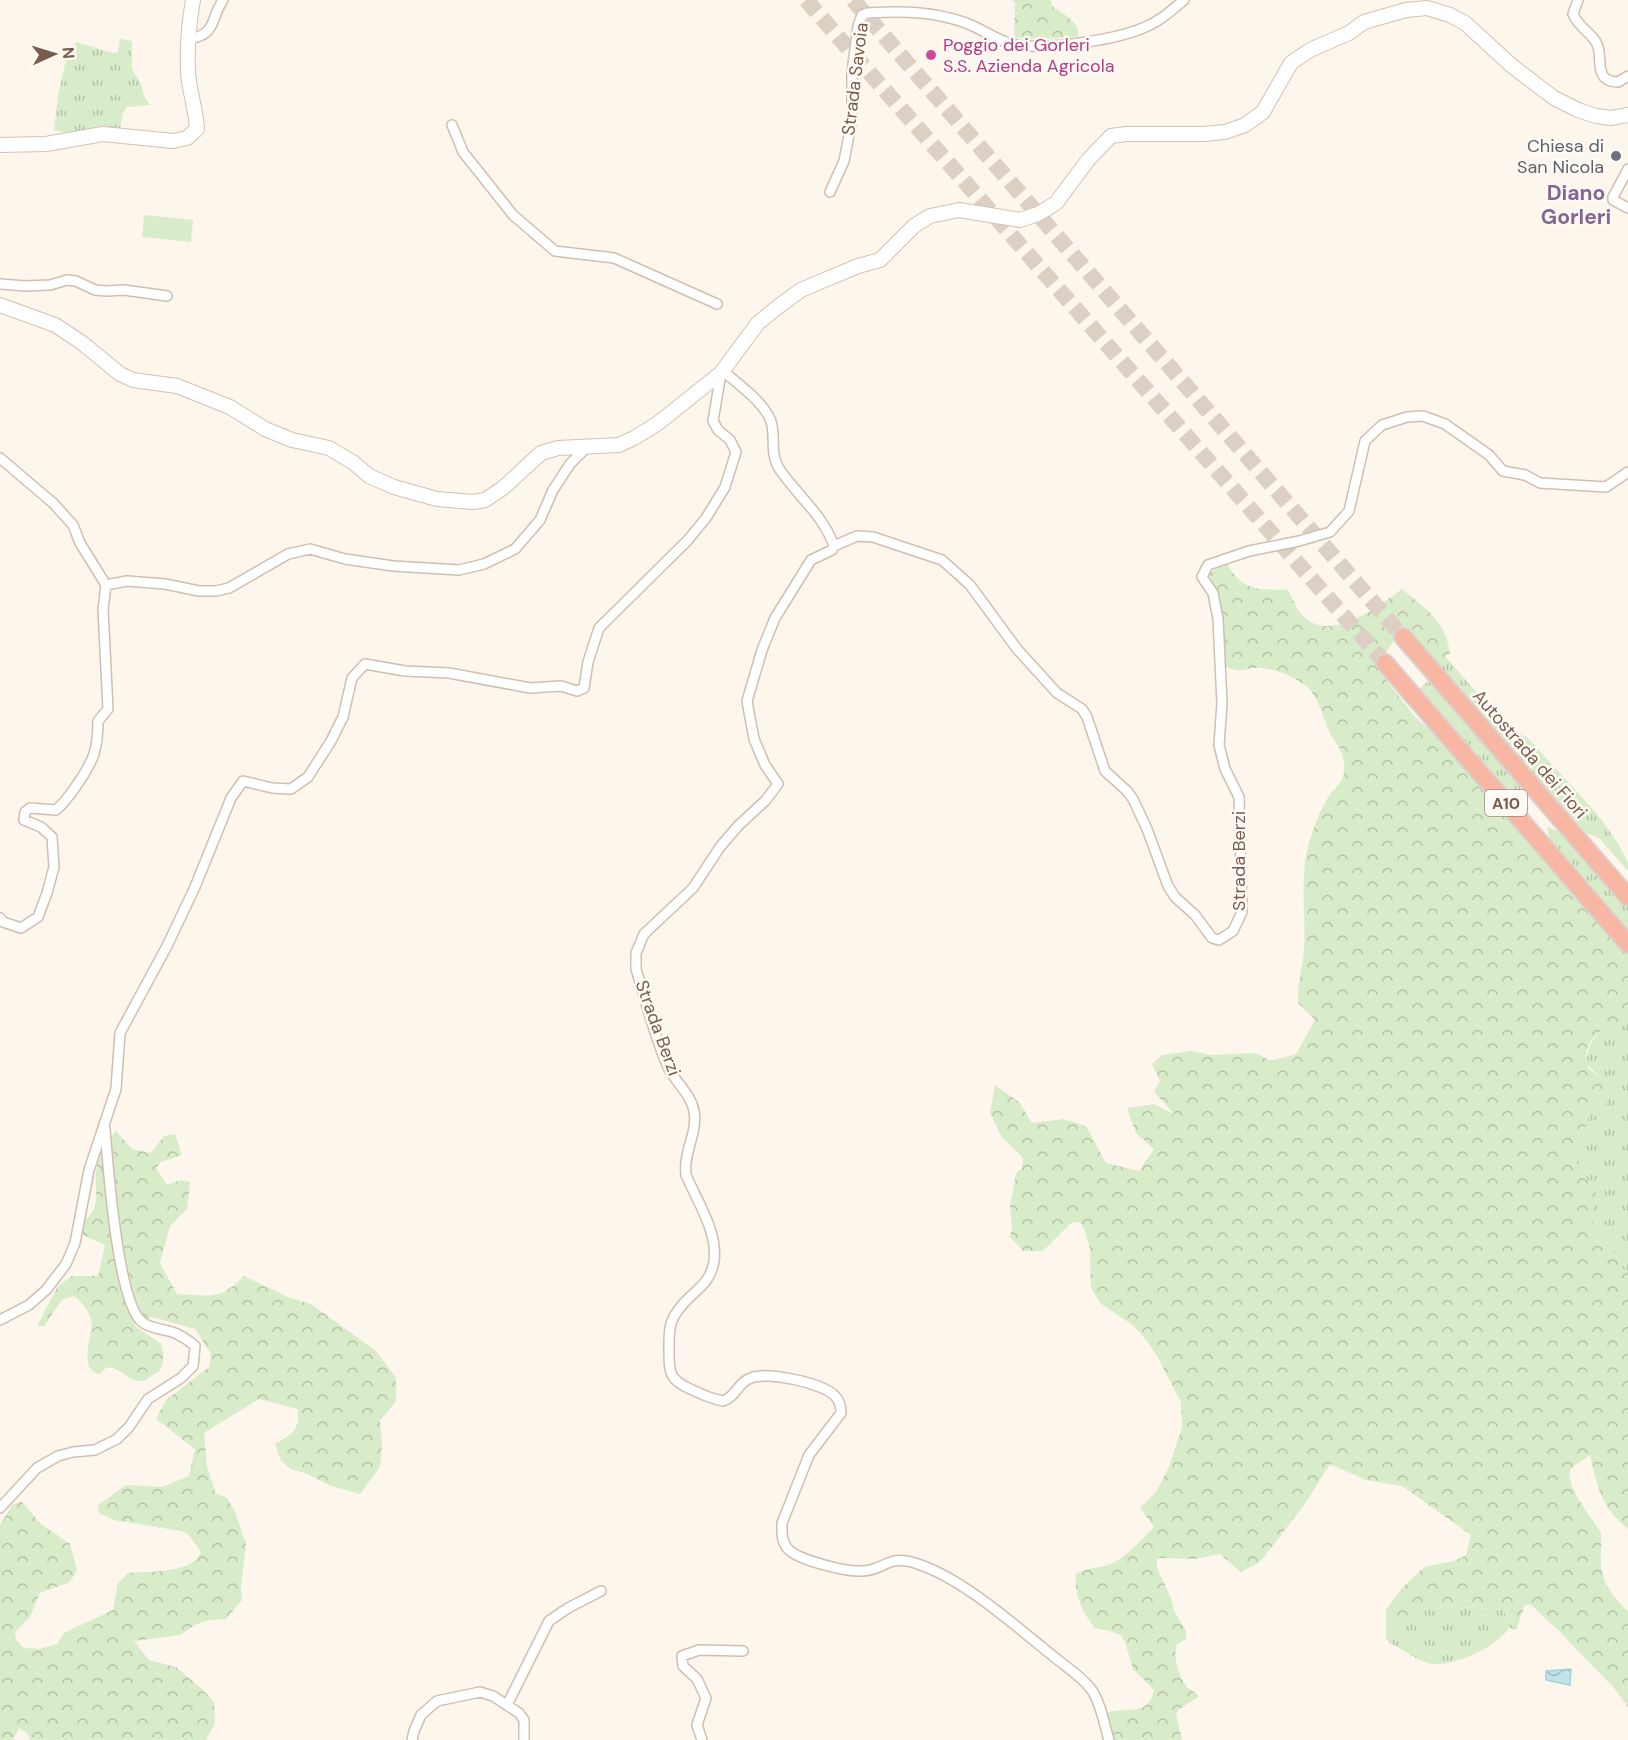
<svg xmlns="http://www.w3.org/2000/svg" width="1628" height="1740" viewBox="0 0 1628 1740" font-family="'DM Sans',sans-serif">
  <style>
    .grass { fill: url(#grass-tufts) }
    .forest { fill: url(#forest-crowns) }
    .garden { fill: #d8ecc9 }
    .water { fill: url(#water-waves); stroke: #a5d3da; stroke-width: 1.5 }
    .lines { fill: none; stroke-linecap: round; stroke-linejoin: round }
    .highway-tunnel { stroke: #dcd0c4; stroke-width: 16; stroke-dasharray: 16 8; stroke-linecap: butt }
    .street-casing { stroke: #d1beb0; stroke-width: 12 }
    .secondary-casing { stroke: #d6c0b0; stroke-width: 16 }
    .highway-casing { stroke: #dad1cd; stroke-width: 20 }
    .street { stroke: #fff; stroke-width: 9 }
    .secondary { stroke: #fff; stroke-width: 14 }
    .highway { stroke: #f7b7a3; stroke-width: 16 }
    .hotel-dot { fill: #d1479c; stroke: #fffaf3; stroke-width: 2 }
    .worship-dot { fill: #6b7280; stroke: #fffaf3; stroke-width: 2 }
    .labels { text-anchor: middle; stroke-width: 5; stroke-linejoin: round; paint-order: stroke }
    .shield { fill: #fffaf3; stroke: #a28b7f; stroke-width: 1.5 }
    .shield-label { font-size: 16px; font-weight: bold; fill: #7a5c4d }
    .hotel-label { font-size: 18px; fill: #b23c85; stroke: #fffaf3; text-anchor: start }
    .street-label { font-size: 18px; fill: #7a5c4d; stroke: #fffaf3 }
    .worship-label { font-size: 18px; fill: #5b616d; stroke: #fffaf3; text-anchor: end }
    .quarter-label { font-size: 21px; font-weight: bold; fill: #846695; stroke: #fffaf3 }
  </style>
  <defs>
    <pattern id="grass-tufts" width="24" height="20" patternUnits="userSpaceOnUse" patternTransform="scale(1.5)"><rect width="24" height="20" fill="#d8ecc9"/><path d="M3 7l-1-3M5 7V3M7 7l1-3M15 17l-1-3M17 17v-4M19 17l1-3" fill="none" stroke="#b4c2a5"/></pattern>
    <pattern id="forest-crowns" width="20" height="18" patternUnits="userSpaceOnUse" patternTransform="scale(1.5)"><rect width="20" height="18" fill="#d8ecc9"/><path d="M2 6a3 3 0 1 1 6 0M12 15a3 3 0 1 1 6 0" fill="none" stroke="#b4c2a5"/></pattern>
    <pattern id="water-waves" width="16" height="10" patternUnits="userSpaceOnUse" patternTransform="scale(1.5)"><rect width="16" height="10" fill="#bfe3e8"/><path d="M0 5q4-4 8 0t8 0" fill="none" stroke="#a0bbbe"/></pattern>
  </defs>
  <rect width="100%" height="100%" fill="#fdf6ec"/>
  <path class="grass" d="M120,39L132,41V69L141,84L144,96L150,105L127,107L123,113L120,130L71,134L54,130L58,96L65,64L76,42L113,53L118,52Z
    M1445,656L1502,722L1529,739L1598,815L1619,845L1628,863V871L1599,838L1586,833L1533,773L1522,765L1436,662Z
    M1432,678L1519,781L1524,800L1506,793L1416,691Z
    M1547,827L1565,834L1628,905V935L1551,845Z
    M1628,1020V1272L1622,1268L1620,1261L1593,1224C1592,1210 1597,1200 1595,1186L1585,1178L1576,1162L1588,1117L1610,1086L1587,1065C1585,1040 1604,1024 1628,1020Z
    M1435,1605L1503,1610L1507,1614L1510,1626C1500,1646 1455,1666 1433,1664C1422,1663 1401,1649 1390,1643L1386,1638V1622L1406,1617Z"/>
  <path class="forest" d="M1011,0H1051L1052,6C1063,14 1081,22 1078,37L1037,39L1014,38L1015,2Z
    M1227,564C1243,592 1259,589 1288,590C1293,599 1297,611 1305,618C1333,642 1379,606 1402,589C1426,609 1445,620 1450,653L1436,662L1407,629L1395,639L1376,667L1416,718L1442,740L1557,875L1628,953V1020C1608,1023 1580,1040 1587,1064C1591,1078 1617,1078 1609,1097C1607,1104 1604,1107 1596,1108L1588,1117L1576,1162L1585,1178L1595,1186L1596,1192L1593,1224L1620,1261L1622,1268L1628,1272V1529C1600,1506 1598,1488 1590,1455C1585,1459 1575,1464 1571,1469C1562,1481 1592,1519 1600,1531C1603,1541 1600,1549 1601,1559C1601,1585 1612,1594 1628,1612V1707L1614,1688L1557,1629L1531,1605H1525L1516,1630L1509,1628L1510,1623L1503,1610L1435,1605L1406,1617L1386,1622V1610L1401,1589L1424,1567L1454,1561L1466,1555L1471,1535L1402,1486L1366,1480L1330,1464L1304,1505L1264,1557L1257,1564L1241,1572L1220,1554L1195,1559L1157,1558V1568L1171,1598L1174,1611L1186,1631V1639L1177,1644C1173,1656 1178,1676 1187,1687C1191,1691 1195,1691 1198,1697L1178,1710L1176,1714L1182,1740H1114L1106,1713C1127,1706 1148,1718 1154,1690L1133,1669L1125,1642L1120,1635L1110,1631L1095,1628C1082,1612 1074,1595 1076,1574C1087,1567 1100,1569 1113,1563C1128,1555 1142,1539 1154,1527L1140,1508L1156,1492L1169,1467L1182,1427L1181,1402L1157,1356L1146,1340L1133,1325L1101,1304L1091,1288L1090,1249L1085,1231L1080,1222L1071,1223L1043,1251H1023L1010,1237L1012,1228L1010,1206L1016,1173L1022,1168L1023,1158L1001,1136L990,1113L995,1085L1020,1103L1032,1123L1064,1119L1086,1126L1106,1163L1139,1171L1154,1149L1136,1133L1127,1108L1154,1104L1175,1115L1154,1092L1160,1081L1152,1064L1162,1055L1191,1051L1211,1055L1255,1053L1271,1061L1296,1054L1315,1020L1298,1003C1297,984 1303,967 1304,948C1306,912 1299,875 1310,839C1314,826 1319,813 1326,801C1334,786 1347,783 1344,762C1343,750 1333,740 1328,729C1323,716 1317,694 1305,685C1292,676 1274,668 1258,668C1241,668 1241,675 1224,665L1216,594L1209,573Z
    M115,1130L132,1149L151,1153L164,1136L175,1134L182,1155L161,1162L156,1168L167,1185L181,1180L190,1182L187,1209L170,1226L160,1263L177,1294C210,1295 218,1302 244,1276L288,1297L311,1304L376,1351L396,1378V1401L380,1421L382,1444L380,1467L360,1494L331,1486L305,1473L291,1469L281,1461L275,1444C293,1434 300,1430 298,1409L259,1399L204,1433L207,1467L216,1494L227,1498L235,1512L246,1544L241,1586L242,1600L226,1619L209,1620L195,1625L180,1635L134,1641L149,1660L176,1667L202,1689L214,1702L215,1723L206,1740H30L27,1733L19,1728L13,1740H0V1525L12,1505L21,1501L41,1524L70,1544L77,1570L70,1582L40,1593L30,1617L15,1632L16,1640L24,1648L39,1649L57,1644L64,1633L113,1610L118,1583L128,1573C148,1571 193,1574 201,1552L188,1534L181,1531L114,1520L99,1513L98,1505L126,1485L162,1487L189,1476L195,1449L156,1419L166,1400L209,1367L211,1354L195,1329L152,1317L136,1322L135,1326L161,1344L163,1352V1363L159,1371L144,1381L133,1380L113,1367L106,1368L99,1374C76,1369 95,1332 91,1319C88,1309 81,1302 74,1296L62,1300L44,1326H37L58,1286L72,1276H98L105,1245L80,1234L84,1220C105,1206 91,1184 98,1163C101,1152 109,1143 114,1133Z"/>
  <path class="garden" d="M144,215L193,220L191,242L142,237Z"/>
  <path class="water" d="M1571,1669L1570,1685L1546,1680V1671Z"/>
  <g class="lines">
    <path class="highway-tunnel" d="M806,0L1385,663
      M853,0L1403,637"/>
    <g class="street-casing">
      <path id="street" d="M1578,0L1573,14C1579,28 1591,32 1597,44C1602,54 1597,69 1604,77C1608,81 1613,82 1618,82L1628,76
        M189,39C217,35 210,19 223,0
        M452,125L463,152L513,215L555,251L614,258L717,304
        M1628,169L1613,197V200L1628,208
        M830,192L844,161L852,119V72L858,26L862,15L867,13C902,11 933,11 966,23C982,29 996,40 1012,44C1042,51 1115,40 1143,28C1159,22 1171,11 1184,0
        M0,284L25,286L50,285L67,280L76,281L95,290L106,291L124,290L167,296
        M723,371C738,384 768,405 772,425C775,441 770,455 780,470C798,496 823,515 834,546L832,550L811,560L775,618L762,650L747,701L754,739L765,765L778,784L766,800L738,826L720,847L693,888L644,934L636,953V969C646,1001 654,1036 668,1067C675,1082 691,1094 694,1111C698,1133 683,1152 686,1175C697,1201 718,1232 714,1261C710,1288 689,1292 677,1312C669,1322 669,1334 669,1347C669,1376 669,1380 697,1392C705,1396 714,1399 723,1401C736,1397 738,1382 751,1378C767,1371 823,1383 835,1396C840,1401 841,1407 841,1413L809,1455L782,1523C782,1532 781,1541 788,1549C798,1560 846,1572 861,1571C886,1571 886,1553 918,1564C965,1580 1014,1625 1053,1656C1065,1666 1081,1676 1091,1689C1101,1703 1104,1724 1109,1740
        M0,458L53,503L73,525L80,543L106,585L127,581L165,584L199,591H216L229,588L288,554L310,549L345,559L393,566L459,570L484,564L515,549L540,520L553,490L570,464L587,447
        M834,546L857,536L873,537L942,560L970,585L1017,649L1057,693L1082,709L1087,717L1105,771L1127,791L1133,799L1147,829L1168,886L1175,897L1195,915L1212,938L1219,940L1233,931L1242,912L1239,797L1225,769L1219,745L1222,703L1218,619L1213,593L1202,577L1208,565L1249,551L1299,541L1330,532L1349,511L1365,441L1382,425L1407,417L1423,416L1445,424L1489,455L1503,471L1525,475L1540,483L1606,487L1628,472
        M0,918L3,922L21,928L38,917L47,893L54,867L52,837L41,827L24,820L25,812L30,808L56,810C68,800 89,769 94,754C97,744 98,732 98,721L108,709L103,609L106,585
        M0,1320L29,1305L46,1290L66,1264L75,1243L89,1170L116,1089L120,1033L167,946L195,887L231,798L243,781L272,788L291,789L308,777L331,741L343,717L352,678L365,664L405,671L449,673L530,688L561,686L577,691L584,688L588,662L599,628L687,541L706,518L725,487L736,452L730,440L718,430L713,421L721,373
        M0,1508L37,1468L58,1456L73,1452L95,1450L117,1439L129,1427L148,1399L181,1378L193,1366L195,1346C188,1340 181,1335 172,1332C162,1329 149,1328 142,1322C117,1301 108,1165 105,1129
        M507,1705L549,1621L568,1608L601,1591
        M412,1740L414,1731L421,1715L437,1701L480,1692L493,1696L519,1713L524,1720V1740
        M702,1740L697,1725L706,1698L697,1679L683,1666L682,1656L699,1650L743,1651"/>
    </g>
    <g class="secondary-casing">
      <path id="secondary" d="M0,145L46,144L103,134L173,141L187,138L197,129C196,109 189,91 188,72C187,49 189,23 193,0
        M0,305L55,325L81,342L120,374L133,380L177,386L230,407L265,429L292,440L329,448L354,463L369,476L394,487L437,499L473,502L485,500L503,488L541,453L558,448L619,445L634,438L657,424L721,373L758,323L779,306L801,290L815,284L858,266L880,260L914,226L930,216L959,210L1020,220L1038,214L1056,203L1088,160L1111,136L1126,134H1203L1225,132L1245,125L1263,112L1291,63L1310,50L1349,33L1364,22L1406,10L1427,8L1450,15L1465,23L1512,66L1554,98L1578,110L1596,116L1611,118L1628,115"/>
    </g>
    <g class="highway-casing">
      <path id="highway" d="M1403,637L1628,897
        M1385,663L1628,944"/>
    </g>
    <use href="#street" class="street"/>
    <use href="#secondary" class="secondary"/>
    <use href="#highway" class="highway"/>
  </g>
  <circle class="hotel-dot" cx="931" cy="55" r="6"/>
  <circle class="worship-dot" cx="1616" cy="156" r="6"/>
  <g class="labels">
    <rect class="shield" x="1485" y="790" width="42" height="26" rx="4.5"/>
    <g class="shield-label">
      <text x="1506" y="809">A10</text>
    </g>
    <g class="hotel-label">
      <text x="943" y="51">Poggio dei Gorleri<tspan x="943" dy="21">S.S. Azienda Agricola</tspan></text>
    </g>
    <g class="street-label">
      <text transform="translate(855 79) rotate(-83)" y="6">Strada Savoia</text>
      <text transform="translate(1530 754) rotate(49)" y="6">Autostrada dei Fiori</text>
      <text transform="translate(1239 861) rotate(-90)" y="6">Strada Berzi</text>
      <text transform="translate(658 1028) rotate(70)" y="6">Strada Berzi</text>
    </g>
    <g class="worship-label">
      <text x="1604" y="152">Chiesa di<tspan x="1604" dy="21">San Nicola</tspan></text>
    </g>
    <g class="quarter-label">
      <text x="1576" y="200">Diano<tspan x="1576" dy="24">Gorleri</tspan></text>
    </g>
  </g>
  <g transform="translate(54 54) rotate(86)" stroke="#fffaf3" stroke-width="4.5" paint-order="stroke">
  <path d="M0-4.5L10 22L0 15L-10 22Z" fill="#7a5c4d"/>
  <text y="-9" font-size="16" font-weight="bold" text-anchor="middle" fill="#7a5c4d">N</text>
  </g>
</svg>
